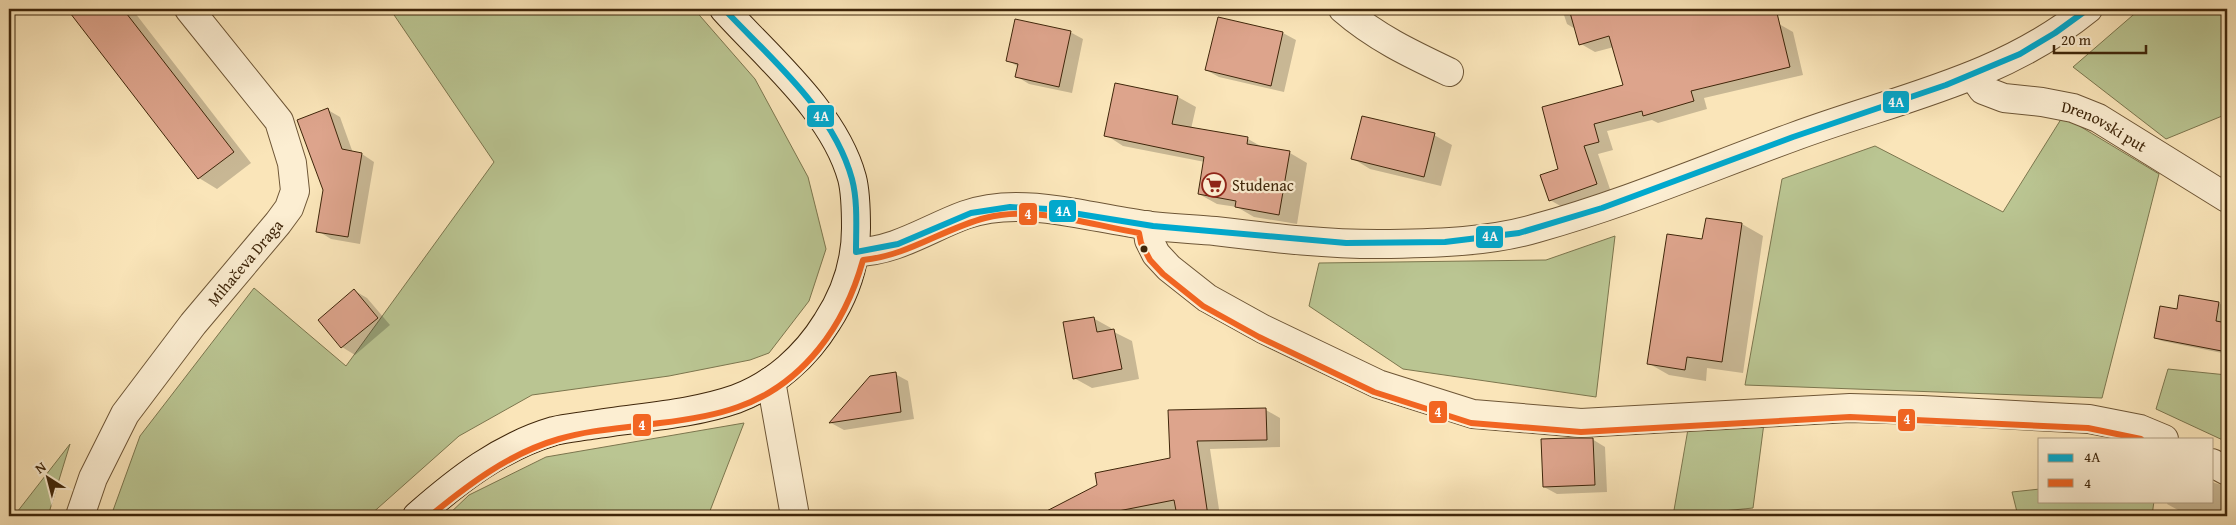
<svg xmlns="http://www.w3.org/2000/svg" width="2236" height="525" viewBox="0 0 2236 525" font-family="'Gentium Book Plus',serif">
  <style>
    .green { fill: #bac592; stroke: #7c764e }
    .shadow { fill: #0003 }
    .building { fill: #dda48c; stroke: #3f260a }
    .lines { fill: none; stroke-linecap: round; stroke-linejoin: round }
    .street-casing { stroke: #6e5636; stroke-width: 30 }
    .secondary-casing { stroke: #3f260a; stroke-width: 30 }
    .street { stroke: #fceed2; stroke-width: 28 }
    .secondary { stroke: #fceed2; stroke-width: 28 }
    .bus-1-casing { stroke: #fceed2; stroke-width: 10 }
    .bus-2-casing { stroke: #fceed2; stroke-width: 10 }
    .bus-1 { stroke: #00a9ce; stroke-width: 6 }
    .bus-2 { stroke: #f26522; stroke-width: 6 }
    .bus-dot { fill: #3f260a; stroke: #fceed2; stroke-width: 2 }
    .labels { text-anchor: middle; stroke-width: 4.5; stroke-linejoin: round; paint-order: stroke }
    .street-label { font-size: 16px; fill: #3f260a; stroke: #fceed2 }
    .poi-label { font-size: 16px; fill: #3f260a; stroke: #fceed2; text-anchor: start }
    .line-badge { stroke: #fceed2; stroke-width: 2 }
    .badge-label { font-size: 14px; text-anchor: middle; font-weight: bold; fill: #fff }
  </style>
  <rect width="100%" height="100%" fill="#fae5b9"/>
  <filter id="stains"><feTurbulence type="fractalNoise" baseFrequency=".004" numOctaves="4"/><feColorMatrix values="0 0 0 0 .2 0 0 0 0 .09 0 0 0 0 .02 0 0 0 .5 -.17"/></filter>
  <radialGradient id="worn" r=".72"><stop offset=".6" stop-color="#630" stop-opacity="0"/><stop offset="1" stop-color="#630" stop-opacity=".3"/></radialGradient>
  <path class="green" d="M390,9H694L755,79L808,177L826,249L809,301L769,353L750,360L669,376L532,395L459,436L369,516H111L140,436L254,288L346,366L494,162Z
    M2140,9H2227V114L2166,139L2073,67Z
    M2063,116L2159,174L2102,398L1745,385L1782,179L1875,146L2003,212Z
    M1615,236L1596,397L1403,369L1309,306L1319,263L1546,260Z
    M2168,369L2227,375V442L2156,409Z
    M744,423L708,516H447L469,495L546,457Z
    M1764,423L1753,508L1673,516L1688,429Z
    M70,444L48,516H14Z
    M2040,489V501H2154L2152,516H2018L2012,492Z"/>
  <path class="shadow" d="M68,9H132L251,163L217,189L199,178Z
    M1562,9H1720L1728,36L1779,24L1793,32L1803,75L1704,98L1707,109L1658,123L1652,120L1607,131L1613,150L1598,154L1611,192L1564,208L1550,200L1560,170L1543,108L1625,85L1614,47L1595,52L1581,44L1577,30L1567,24Z
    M1962,9H2007L1972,15Z
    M1219,19L1283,33L1296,40L1284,92L1219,77L1206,70Z
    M1070,32L1083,39L1072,93L1029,84L1016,76L1019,67L1007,60Z
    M1116,85L1178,97L1196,107L1191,129L1248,139L1264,148L1290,153L1307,163L1297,224L1254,217L1237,207L1217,204L1199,194L1205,162L1123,146L1106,135Z
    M328,110L340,117L353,153L362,154L374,162L360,244L331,239L318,231L325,190Z
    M1434,135L1452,145L1441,186L1370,169L1352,158Z
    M1707,219L1742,224L1763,236L1743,373L1707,368L1706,381L1669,375L1648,363L1703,240Z
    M355,291L367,298L390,325L355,355L342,347Z
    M2219,303L2225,307L2222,324L2227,325V354L2162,341L2155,338L2178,311Z
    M1093,318L1111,328L1112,331L1132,341L1139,379L1092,388L1074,378Z
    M9,359L13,363L9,368Z
    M895,374L908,381L914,419L844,430L831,423Z
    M1266,410L1280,418V447L1210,449L1220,516H1178L1177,510L1144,516H1040L1098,485L1171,459L1170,412Z
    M1592,439L1605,447L1607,492L1557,494L1544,487Z
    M2212,482L2227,487V516H2205L2178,510L2167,504L2168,501H2212Z
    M9,486L15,490L9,498Z"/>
  <path class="building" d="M67,9H123L234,152L198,179Z
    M1569,9H1776L1790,67L1691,91L1694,101L1643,116L1642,111L1594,124L1599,142L1584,146L1597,184L1549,201L1540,175L1558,169L1542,107L1623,85L1609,36L1579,45Z
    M1218,17L1283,32L1271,86L1205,70Z
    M1015,19L1071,31L1059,87L1015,77L1018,64L1006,61Z
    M1115,83L1178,96L1172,124L1248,137L1247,144L1290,151L1279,215L1235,207L1236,201L1198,194L1204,157L1104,136Z
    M328,108L342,149L362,153L348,237L316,232L323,190L297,120Z
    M1362,116L1435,133L1424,177L1351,159Z
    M1706,218L1742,223L1722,362L1687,357L1685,370L1647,364L1667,234L1702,239Z
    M354,289L378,318L341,348L318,320Z
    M2179,295L2219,302L2216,321L2227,323V352L2154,338L2160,306L2177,309Z
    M1094,317L1097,332L1114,329L1122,369L1073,379L1063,322Z
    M896,372L901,412L829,423L870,376Z
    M1266,408L1267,440L1197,441L1208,516H1177L1174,500L1093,516H1037L1097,485L1095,473L1170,458L1168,410Z
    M1568,438H1593L1595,485L1543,487L1541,439Z"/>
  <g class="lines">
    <g class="street-casing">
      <g id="street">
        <path d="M1343,9C1375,37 1411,54 1449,72"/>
        <path id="s1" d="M1973,76L1983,90L2004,98L2042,102L2073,108L2098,118L2227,198"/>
        <path d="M1147,225L1149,240L1156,254L1169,268L1207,298L1263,329L1378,384L1473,414L1581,423L1850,408L1922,410L2089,419L2140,429L2164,439"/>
        <path d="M856,252C895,252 929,228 965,215C982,209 999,207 1016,207C1059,207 1101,219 1144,225C1168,228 1191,229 1215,231C1273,238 1331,245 1389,244C1437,243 1490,242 1537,228C1624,204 1708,168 1793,137C1895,99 2001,80 2088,9"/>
        <path d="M771,381L795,516"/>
        <path d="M2212,463L2227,471"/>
        <path id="s2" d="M80,516L93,478L125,414L193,324L278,223L289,208L295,191L292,163L279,121L189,9"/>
      </g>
    </g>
    <g class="secondary-casing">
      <path id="secondary" d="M417,516C458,480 500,447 554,431C566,428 579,427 591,425C639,417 690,415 736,399C774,385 806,356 827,322C846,293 856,262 856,228C856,212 856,193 852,178C834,112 768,58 724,9"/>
    </g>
    <use href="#street" class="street"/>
    <use href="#secondary" class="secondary"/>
    <g class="bus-1-casing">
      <path id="bus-1" d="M724,9C771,59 833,110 852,179C858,202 856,228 856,252
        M856,252L898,244L971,213L1010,207L1048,209L1153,226L1346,243L1445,242L1519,233L1602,208L1793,137L1946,85L2020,54L2055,33L2088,9"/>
    </g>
    <g class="bus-2-casing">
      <path id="bus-2" d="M430,516C469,484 510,453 559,439C592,429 627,428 660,423C687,420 713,416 738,407C804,384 845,325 863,260C907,256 943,229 985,218C1035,205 1090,225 1139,233L1141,243L1150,260L1163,274L1203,306L1259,337L1374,392L1471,423L1581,432L1850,417L2088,428L2141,439"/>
    </g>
    <use href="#bus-1" class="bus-1"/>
    <use href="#bus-2" class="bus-2"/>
  </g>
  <defs>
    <g id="supermarket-ring" transform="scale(1.25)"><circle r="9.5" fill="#fceed2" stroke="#8f2418" stroke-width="1.5"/><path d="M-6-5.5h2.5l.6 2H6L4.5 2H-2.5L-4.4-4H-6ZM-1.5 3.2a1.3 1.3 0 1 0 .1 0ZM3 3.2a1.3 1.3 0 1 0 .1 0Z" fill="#8f2418"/></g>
  </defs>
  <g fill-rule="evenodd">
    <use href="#supermarket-ring" x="1214" y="185"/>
  </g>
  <circle class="bus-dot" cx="1144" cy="249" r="4.5"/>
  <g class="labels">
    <g class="street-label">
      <text dy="6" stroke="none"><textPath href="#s1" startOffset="145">Drenovski put</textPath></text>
      <text dy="6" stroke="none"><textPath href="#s2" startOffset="305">Mihačeva Draga</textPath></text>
    </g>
    <g class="poi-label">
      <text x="1232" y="191">Studenac</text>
    </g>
  </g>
  <g class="line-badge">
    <rect x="1882" y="90" width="28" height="24" rx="5" fill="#00a9ce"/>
    <rect x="806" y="104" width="29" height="24" rx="5" fill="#00a9ce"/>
    <rect x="1048" y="199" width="29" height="24" rx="5" fill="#00a9ce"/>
    <rect x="1018" y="202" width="20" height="24" rx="5" fill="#f26522"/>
    <rect x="1475" y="225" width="29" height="24" rx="5" fill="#00a9ce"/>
    <rect x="1428" y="400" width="20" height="24" rx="5" fill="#f26522"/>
    <rect x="1897" y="408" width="19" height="24" rx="5" fill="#f26522"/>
    <rect x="632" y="413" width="20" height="24" rx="5" fill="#f26522"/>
  </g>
  <g class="badge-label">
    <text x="1896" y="107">4A</text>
    <text x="821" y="121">4A</text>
    <text x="1063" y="216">4A</text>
    <text x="1028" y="219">4</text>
    <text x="1490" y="241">4A</text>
    <text x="1438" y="417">4</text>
    <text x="1907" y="424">4</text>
    <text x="642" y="430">4</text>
  </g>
  <rect width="2236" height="525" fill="none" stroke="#fae5b9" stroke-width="30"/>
  <rect x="10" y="10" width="2216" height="505" fill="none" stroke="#3f260a" stroke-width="2.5"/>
  <rect x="15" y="15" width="2206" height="495" fill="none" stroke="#3f260a"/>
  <rect x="2038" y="438" width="175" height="65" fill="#fceed2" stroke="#b09e82"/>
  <rect x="2048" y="454" width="25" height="8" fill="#00a9ce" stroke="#b09e82"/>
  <text x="2084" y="462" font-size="15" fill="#3f260a">4A</text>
  <rect x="2048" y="479" width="25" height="8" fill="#f26522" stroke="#b09e82"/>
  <text x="2084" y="488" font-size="15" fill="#3f260a">4</text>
  <g transform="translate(48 478) rotate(324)" stroke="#fceed2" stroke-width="4" paint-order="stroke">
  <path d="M0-4L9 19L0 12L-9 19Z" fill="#3f260a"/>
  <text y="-8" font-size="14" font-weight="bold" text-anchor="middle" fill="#3f260a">N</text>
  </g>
  <path d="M2054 45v8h92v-8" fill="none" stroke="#3f260a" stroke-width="2.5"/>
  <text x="2061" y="45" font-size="15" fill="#3f260a" stroke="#fceed2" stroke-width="4" paint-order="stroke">20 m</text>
  <rect width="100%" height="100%" filter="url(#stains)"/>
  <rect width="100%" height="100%" fill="url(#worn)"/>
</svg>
